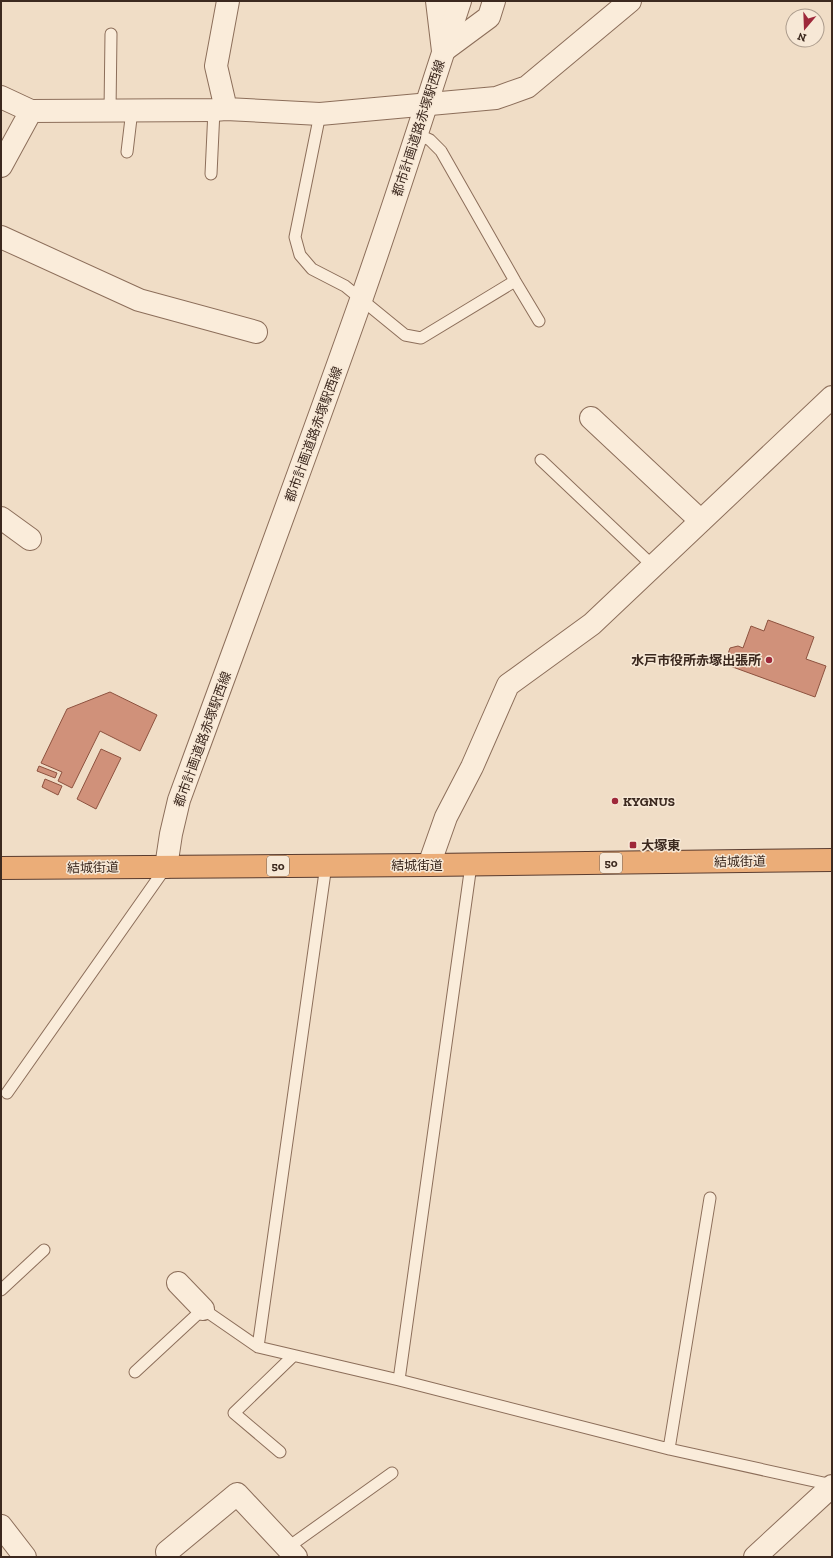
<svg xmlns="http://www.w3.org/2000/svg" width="833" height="1558" viewBox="0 0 833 1558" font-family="'Zilla Slab','Noto Sans JP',serif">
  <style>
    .building { fill: #d0917a; stroke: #8d523f }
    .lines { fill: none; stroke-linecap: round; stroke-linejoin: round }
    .service-casing { stroke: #8c6e5a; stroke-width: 13 }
    .minor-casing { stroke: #8c6e5a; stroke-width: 24 }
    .tertiary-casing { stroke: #8c6e5a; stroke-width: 24 }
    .trunk-casing { stroke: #5a3c2f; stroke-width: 24 }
    .service { stroke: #faecda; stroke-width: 11 }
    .minor { stroke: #faecda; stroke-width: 22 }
    .tertiary { stroke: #faecda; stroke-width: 22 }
    .trunk { stroke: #ebad78; stroke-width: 22 }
    .poi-dot { fill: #9e283a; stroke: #f7e8d6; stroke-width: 1.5 }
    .labels { text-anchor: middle; stroke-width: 3; stroke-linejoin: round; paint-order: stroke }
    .shield { fill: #f7e8d6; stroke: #746256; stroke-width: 1 }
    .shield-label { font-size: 12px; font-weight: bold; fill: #3c291f }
    .street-label { font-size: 13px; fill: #3c291f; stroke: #f7e8d6 }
    .poi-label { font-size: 13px; font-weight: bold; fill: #3c291f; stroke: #f7e8d6; text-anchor: start }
  </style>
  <rect width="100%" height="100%" fill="#f0ddc6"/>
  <path class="building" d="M768,620L814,637L806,659L826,666L815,697L730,666L727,657L730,648L738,646L743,648L751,626L764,631Z
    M110,692L157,715L140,751L100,731L72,788L58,781L62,772L41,763L67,709Z
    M101,749L121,758L96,809L77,799Z
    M39,766L57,773L55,778L37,771Z
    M45,779L62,786L58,795L42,787Z"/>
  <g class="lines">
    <g class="service-casing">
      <path id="service" d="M110,111L111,34
        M320,114L295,237L300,255L312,269L345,286L405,335L421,338L515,281
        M417,134L430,140L441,151L515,281L539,321
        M127,152L132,110
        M211,174L214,110
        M541,460L653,566
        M326,865L258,1347L399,1380
        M471,865L399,1380L669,1449L832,1485
        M7,1093L166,867
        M1,1290L44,1250
        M135,1372L203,1309L258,1347
        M669,1449L710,1198
        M280,1452L234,1413L293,1356
        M287,1548L392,1473"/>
    </g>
    <g class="minor-casing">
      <path id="minor" d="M437,1L443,51L489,17L494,1
        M1,97L31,111L214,110L226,109L320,114L496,98L527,87L630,1
        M226,109L216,66L228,1
        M1,166L31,111
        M1,237L139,300L256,332
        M591,418L701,521
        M1,518L30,539
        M429,865L446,817L472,767L508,685L592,624L832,397
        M178,1283L203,1309
        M1,1526L25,1557
        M167,1552L237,1494L296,1557
        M755,1557L832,1486"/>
    </g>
    <g class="tertiary-casing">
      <path id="tertiary" d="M166,867L171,834L179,800C240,633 302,467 361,300C396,201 427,101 460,1"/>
    </g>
    <g class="trunk-casing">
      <path id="trunk" d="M1,868L429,865L832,860"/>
    </g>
    <use href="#service" class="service"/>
    <use href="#minor" class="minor"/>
    <use href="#tertiary" class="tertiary"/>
    <use href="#trunk" class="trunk"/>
  </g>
  <g class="poi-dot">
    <circle cx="769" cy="660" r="4"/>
    <circle cx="615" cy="801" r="4"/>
    <rect x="629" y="841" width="8" height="8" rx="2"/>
  </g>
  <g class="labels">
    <g class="shield">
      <rect x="600" y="853" width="22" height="20" rx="3"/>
      <rect x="267" y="856" width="22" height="20" rx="3"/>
    </g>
    <g class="shield-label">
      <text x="611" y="867">50</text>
      <text x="278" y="870">50</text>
    </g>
    <g class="street-label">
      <text transform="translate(418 128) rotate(-72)" y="5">都市計画道路赤塚駅西線</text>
      <text transform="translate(313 434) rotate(-70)" y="5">都市計画道路赤塚駅西線</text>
      <text transform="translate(202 739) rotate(-70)" y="5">都市計画道路赤塚駅西線</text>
      <text transform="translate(740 861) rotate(-1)" y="5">結城街道</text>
      <text x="417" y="870">結城街道</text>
      <text transform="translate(93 867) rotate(-1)" y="5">結城街道</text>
    </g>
    <g class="poi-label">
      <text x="761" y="665" text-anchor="end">水戸市役所赤塚出張所</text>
      <text x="623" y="806">KYGNUS</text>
      <text x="641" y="850">大塚東</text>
    </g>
  </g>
  <rect width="833" height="1558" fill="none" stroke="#3c291f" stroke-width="4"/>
  <g transform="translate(805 28) rotate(199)"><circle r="19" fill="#f7e8d6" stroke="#ac9c8d"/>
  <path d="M0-3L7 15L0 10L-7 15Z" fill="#9e283a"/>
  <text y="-6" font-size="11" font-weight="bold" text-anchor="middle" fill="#3c291f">N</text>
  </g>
</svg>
